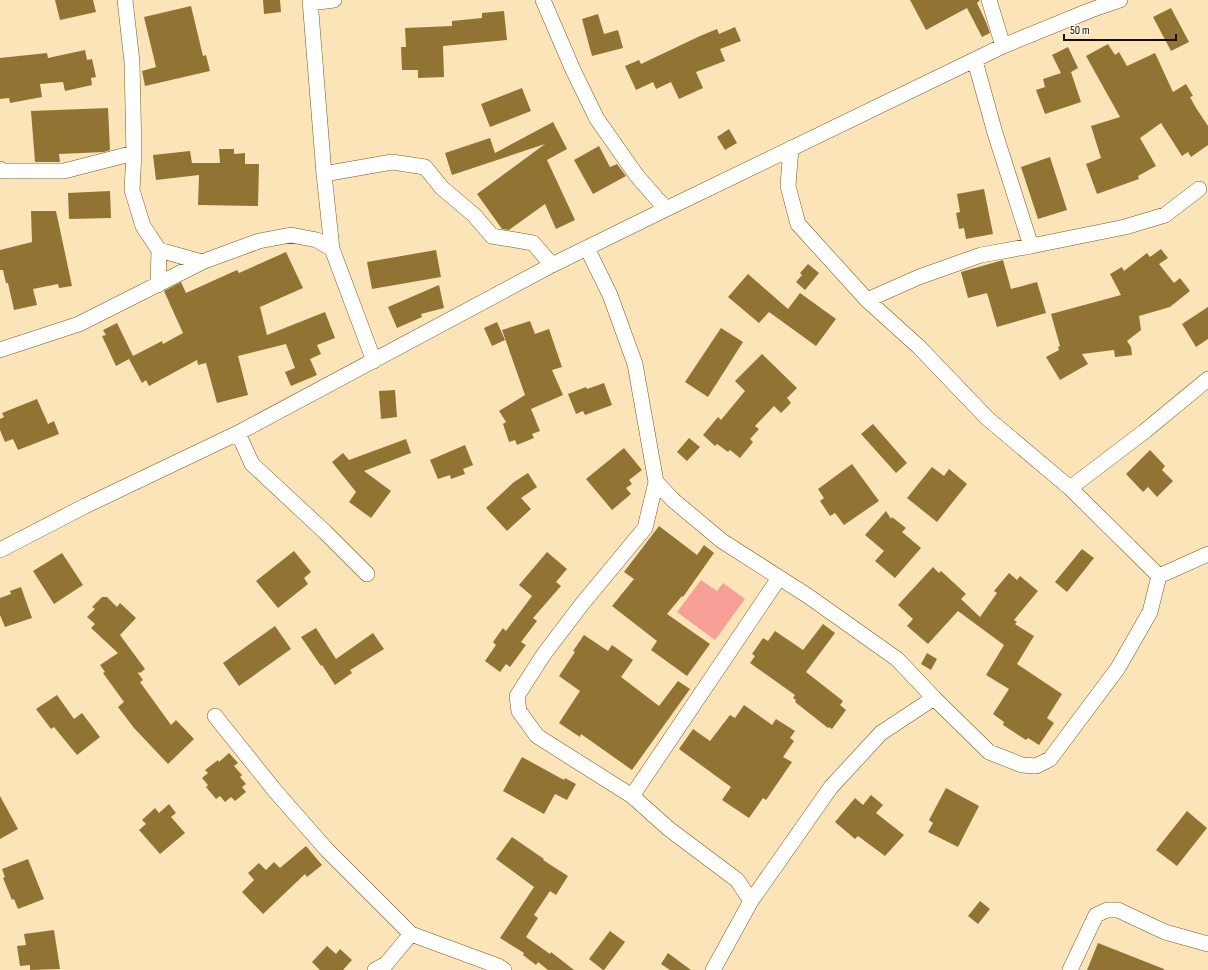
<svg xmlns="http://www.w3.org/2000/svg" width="1208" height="970" viewBox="0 0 1208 970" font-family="'Sofia Sans Condensed',sans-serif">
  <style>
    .green { fill: #f8a098 }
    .building { fill: #917433 }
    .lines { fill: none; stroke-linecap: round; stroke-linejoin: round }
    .minor-casing { stroke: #765c1f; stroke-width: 16 }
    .minor { stroke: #fff; stroke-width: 15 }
  </style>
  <rect width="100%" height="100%" fill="#fbe5b8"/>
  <path class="green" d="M701,580L717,591L723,583L745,599L715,640L677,612Z"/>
  <path class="building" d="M55,0H93L96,12L60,20Z
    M263,0H280L281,12L264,14Z
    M910,0H980L977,3L986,22L990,33L982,37L967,8L926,30Z
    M191,6L203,56L206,55L210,71L145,86L142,71L156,67L144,17Z
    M1171,8L1189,42L1171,51L1153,17Z
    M504,11L507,40L443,46L444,77L418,78V70H402L401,47H406L405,28L452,26V21L482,18V13Z
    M598,14L604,34L618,30L623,48L592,56L582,19Z
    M735,27L741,41L720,49L725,61L696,72L703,88L679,99L671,82L656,89L653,82L636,90L625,66L639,60L641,64L700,36L717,29L719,34Z
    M1108,44L1115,55L1119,52L1127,66L1155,53L1173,92L1186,84L1193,96L1190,97L1196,108L1208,126V145L1191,157L1188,152L1182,156L1161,123L1140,138L1156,166L1138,176L1139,179L1097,194L1086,164L1101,158L1091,126L1120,117L1086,56Z
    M1068,47L1078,68L1071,72L1081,102L1045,114L1036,90L1045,87L1043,79L1061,73L1052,55Z
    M85,50L87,60L92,59L96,77L91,78L92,85L65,91L63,82L40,84L42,97L10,103L9,98L0,99V58L47,53L48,58Z
    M522,88L531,111L490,127L481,104Z
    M108,108L110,150L104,152L59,154L60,162H35L31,111Z
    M553,122L567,149L547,160L575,220L556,229L545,204L509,230L502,229L477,194L545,144L452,175L445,153L490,138L495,153Z
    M729,129L737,143L725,150L717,137Z
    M599,146L610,167L617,164L626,176L593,194L574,160Z
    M219,149H234V154L245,153V164H259L258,206L198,205L199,175L156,180L153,155L190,151L192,163H220Z
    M1050,157L1067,210L1038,219L1021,167Z
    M984,189L993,234L966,239L964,228L959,229L956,213L960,212L957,194Z
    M110,191L111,218L69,219L68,193Z
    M31,211H56L72,286L59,288L58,284L33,289L37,305L14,310L8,283H6L3,270H0V250L32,242Z
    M1161,249L1168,258L1159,264L1174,283L1180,278L1190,291L1170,307L1139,316L1141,330L1127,341L1131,347L1132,355L1115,357L1114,350L1082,354L1088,364L1060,380L1046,357L1059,350L1058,347L1060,346L1051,314L1121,295L1110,274L1122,267L1124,271L1147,253L1150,257Z
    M436,250L441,277L372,289L367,262Z
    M286,252L303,288L260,307L267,335L325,312L335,338L317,345L321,354L310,359L317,375L291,386L285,372L295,368L286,344L238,356L248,395L217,403L206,363L198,365L197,360L149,386L146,380L142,383L129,359L116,366L102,336L106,335L103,330L117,323L133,356L162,341L163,344L183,333L164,291L181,282L186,293L237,270L239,273Z
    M1003,260L1011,289L1037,282L1046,313L997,327L987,293L968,298L961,272Z
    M808,264L819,273L805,290L796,282L802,275L800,273Z
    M748,274L788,309L800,293L836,319L816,346L769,312L759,323L728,297Z
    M439,285L444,308L421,314L422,317L397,328L388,307Z
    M1208,307V339L1196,347L1182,324Z
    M530,321L535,334L549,329L562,367L552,370L563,395L531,409L540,431L532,434L534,438L517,445L515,440L509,442L503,424L506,422L499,411L525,395L502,330Z
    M497,322L505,340L492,346L484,328Z
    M721,328L743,342L708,397L685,382Z
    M762,354L797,388L787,398L791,403L781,413L774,406L755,426L759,429L750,439L753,442L740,458L730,450L728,452L717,444L715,446L703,435L718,417L721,420L745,391L735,381Z
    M604,383L612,405L585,415L583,411L576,414L568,394L586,387L587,389Z
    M395,390L397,417L381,419L379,391Z
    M37,399L48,424L54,421L59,434L18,450L13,439L5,442L0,430V419L4,417L2,413Z
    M873,424L907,463L896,473L861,434Z
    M689,438L700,447L687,461L677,452Z
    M406,439L411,453L364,471L391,491L371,518L349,502L356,492L332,462L343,453L349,460Z
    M465,445L473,465L463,469L465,474L451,479L450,475L438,479L430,460Z
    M624,448L642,470L629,480L632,484L626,488L631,494L612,510L586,479Z
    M1150,450L1165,466L1162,470L1173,481L1157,497L1148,487L1143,492L1126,474Z
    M852,464L879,501L844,525L835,513L830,516L820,501L824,498L818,489Z
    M932,467L944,476L949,469L967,484L937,522L907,498Z
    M528,473L537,487L521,498L531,509L507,531L486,508L514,482Z
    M886,511L891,519L892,517L906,528L902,532L921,548L895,578L875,561L884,551L865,535Z
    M659,526L697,555L704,545L714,553L683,597L682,596L667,614L710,644L687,676L651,650L657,641L612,606L634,579L624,572Z
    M1082,549L1094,558L1067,592L1055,582Z
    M294,551L311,572L304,578L308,584L278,608L256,581Z
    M547,552L567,569L556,582L561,586L533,618L537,621L521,642L526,645L510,667L506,664L500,672L485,661L496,645L493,642L503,628L506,631L532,596L519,585Z
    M62,553L83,585L54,604L33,571Z
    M933,567L939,573L941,571L966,594L961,599L980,617L997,593L994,591L1009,573L1017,580L1020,576L1038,591L1014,620L1017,622L1015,624L1034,636L1017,664L1062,694L1047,718L1054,723L1039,745L1028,738L1026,740L1003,725L1004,722L993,714L1009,689L986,675L1004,645L958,611L928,644L907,626L913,619L898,605Z
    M21,587L32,618L5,627L0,615V598L11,594L10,591Z
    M102,597H107L117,607L120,603L136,618L120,635L145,669L140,673L139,672L138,673L143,680L140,682L171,725L176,720L194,739L168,764L134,728L118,707L124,702L103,673L105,672L100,665L118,653L91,628L95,624L87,617L95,609L92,607Z
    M823,624L835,633L806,672L843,701L840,705L846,710L832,729L829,727L828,728L795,702L796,700L793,698L795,695L750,663L755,656L752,654L763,638L768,641L775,631L803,650Z
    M275,626L291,649L239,686L223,663Z
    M316,628L336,659L373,633L384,649L350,670L352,673L335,685L322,665L321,666L301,637Z
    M584,635L608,651L612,645L633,660L621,677L659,706L678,681L690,689L632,770L581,734L580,737L559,723L580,691L559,676L575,652L573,651Z
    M927,653L937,659L931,670L921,664Z
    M57,695L74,719L82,713L100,737L77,755L54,727L51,729L36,709Z
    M744,705L772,725L776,719L795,731L790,738L794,741L783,757L792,762L766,800L763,798L749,818L722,800L731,787L679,749L693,729L710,741L730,715L735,718Z
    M229,753L238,763L234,766L242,775L240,777L246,784L242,787L246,792L235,801L231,797L225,802L220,796L216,799L206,787L208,785L202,778L208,773L205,770L218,760L219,762Z
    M522,757L564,780L565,778L576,784L567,800L555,794L544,814L503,791Z
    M946,788L979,806L958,847L928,832L933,823L929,820Z
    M871,795L883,805L876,813L904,835L885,856L858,836L855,839L835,822L855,798L863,805Z
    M0,796L18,829L0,839Z
    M169,804L176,813L171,817L185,833L160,854L139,830L146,824L142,820L155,808L159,813Z
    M1187,811L1207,828L1177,866L1156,850Z
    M512,837L544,859L543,860L568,876L556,895L550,891L534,915L538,918L526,937L550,954L551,952L574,970H548L538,962L536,965L523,955L524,953L500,938L534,887L496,859Z
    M306,846L322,865L307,877L305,874L263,914L242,892L254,880L248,873L259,863L266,870L274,862L280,868Z
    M28,859L44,899L18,909L14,899L12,900L3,878L5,877L2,869Z
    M980,901L990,909L978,924L968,916Z
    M54,930L60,969L30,970V965L20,966L17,946L26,945L24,934Z
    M610,931L625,942L604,970H603L589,959Z
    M1098,943L1164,969V970H1087Z
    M327,946L336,954L340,949L352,960L343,970H320L312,962Z
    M668,953L691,970H670L661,964Z"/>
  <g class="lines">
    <g class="minor-casing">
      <path id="minor" d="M125,0L132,62L134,153L132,190L143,226L159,250L158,285
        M310,0L324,174L332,249
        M543,0L573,70L597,119L637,176L666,209
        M989,0L1003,46
        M310,3L334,0
        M0,169L3,171H64L134,153
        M324,174L392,162L425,167L442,188L474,215L492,236L533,243L552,265
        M1031,246L1125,227L1165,215L1199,189
        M587,248L610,295L635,364L656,482L673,500L722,541L808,596L897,659L934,698L989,752L1022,765L1036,766L1050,759L1118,668L1150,612L1159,576L1070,488L987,418L919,347L867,300L798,224L788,186L791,148
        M159,250L202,262
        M867,300L919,277L981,255L1031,246L995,133L975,61
        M0,350L79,324L202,262L259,241L291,235L317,240L332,249L374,361
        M238,433L252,464L325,532L367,574
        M656,482L645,528L582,604L544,654L517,696L519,711L537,736L632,796L669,829L737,880L751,901
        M1070,488L1145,431L1208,379
        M0,550L85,506L238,433L552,265L666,209L1003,46L1091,10L1120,0
        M1159,576L1208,554
        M215,716L276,792L327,850L411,934L498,966L504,970
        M632,796L779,578
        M375,970L386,964L411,934
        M713,970L751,901L831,787L881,733L934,698
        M1070,970L1096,915L1107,910H1118L1165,932L1208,944"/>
    </g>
    <use href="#minor" class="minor"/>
  </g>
  <path d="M1064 34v6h112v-6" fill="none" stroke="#180e00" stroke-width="2"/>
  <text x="1070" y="34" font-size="12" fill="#180e00" stroke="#fbf4e5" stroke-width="3" paint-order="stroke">50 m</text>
</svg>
